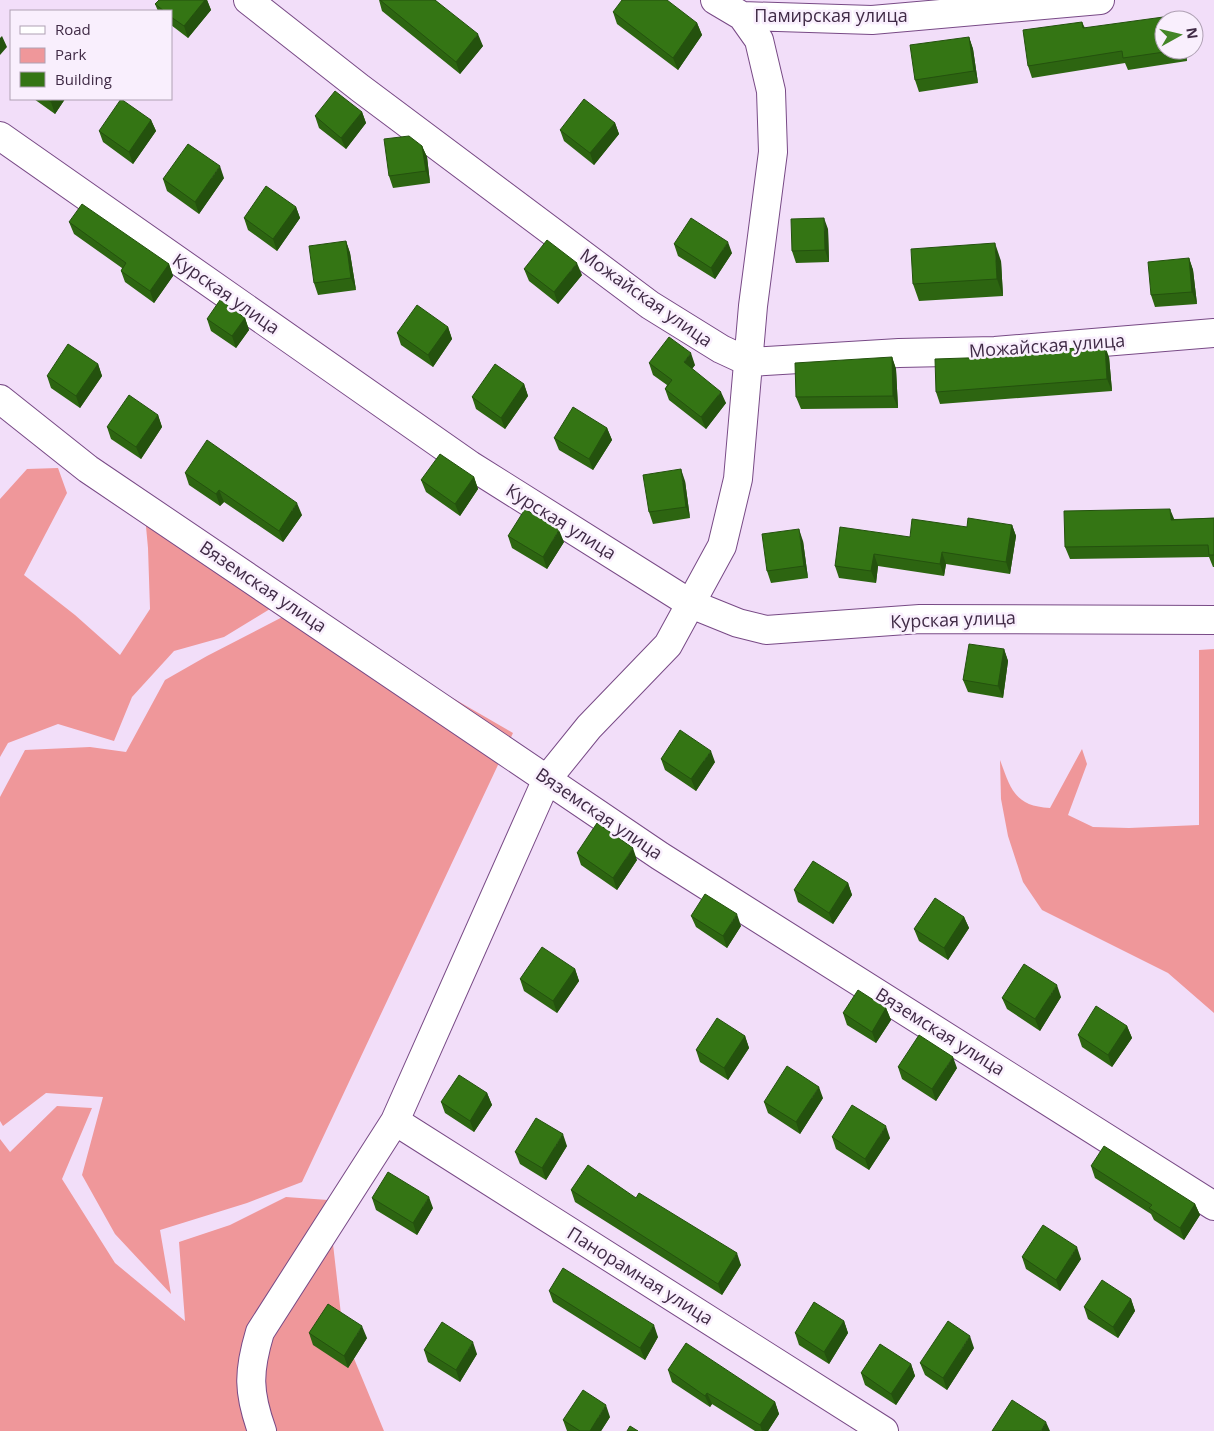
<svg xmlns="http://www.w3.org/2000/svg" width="1214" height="1431" viewBox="0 0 1214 1431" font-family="'Open Sans',sans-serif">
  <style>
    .green { fill: #ef979a }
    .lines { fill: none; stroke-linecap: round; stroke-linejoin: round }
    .minor-casing { stroke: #784a86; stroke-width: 30 }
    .minor { stroke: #fff; stroke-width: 28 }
    .wall { fill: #2d6511 }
    .shaded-wall { fill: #24520e }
    .building { fill: #347514; stroke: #24520e }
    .labels { text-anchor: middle; stroke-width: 5; stroke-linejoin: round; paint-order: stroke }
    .street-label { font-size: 18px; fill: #402b46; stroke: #f9effd }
  </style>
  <rect width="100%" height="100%" fill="#f2def9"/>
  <path class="green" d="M58,468L67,493L24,575L75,615L120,655L150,609L148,548L144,505L283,601L224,637L174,651L132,697L114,741L58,724L8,743L0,757V499L27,469Z
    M294,611L323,623L513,733L302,1182L247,1203L160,1230L171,1294L115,1234L82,1175L103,1097L46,1093L3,1126L0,1121V797L25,750L90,747L126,752L165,680L207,656Z
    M1214,649V1013L1168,973L1042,910L1023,882L1008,836L1001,799L1000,760C1011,790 1015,806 1050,808L1082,749L1087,764L1068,815L1093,827L1129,828L1199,825V650Z
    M57,1106L92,1108L62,1179L115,1263L185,1321L179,1242L230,1225L286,1197L328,1200L343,1332L384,1431H0V1139L10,1152Z"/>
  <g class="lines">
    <g class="minor-casing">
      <path id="minor" d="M248,0L360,88L650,305L721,349L749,362L899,353L995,351L1214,333
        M715,0L742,16L872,20L1100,0
        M0,136L470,465L691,604L738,623L766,630L920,619L1214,620
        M0,399L88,469L660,856L1214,1206
        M395,1121L884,1431
        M262,1431C248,1392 248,1372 260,1332L395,1121L547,779L589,727L668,645L722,546L738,479L753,306L773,152L771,91L759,40L742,16"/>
    </g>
    <use href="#minor" class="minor"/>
  </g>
  <path class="wall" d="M159,0H207L211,10L188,38L171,25V11H158L155,4Z
    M379,0H435L483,46L460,74L382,11Z
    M613,12L697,23L702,35L678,70L617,24Z
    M1082,22L1085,28L1164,50H1186L1187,61L1128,70L1125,63L1032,78L1028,66Z
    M969,37L973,49L978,83L919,92L915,80Z
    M34,99H65L55,114Z
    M362,112L366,123L346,149L319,128L315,116Z
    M151,120L156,131L133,164L103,142L99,131Z
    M615,123L619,134L594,165L564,141L560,130Z
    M422,146L427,157L430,183L393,188L389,176Z
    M224,178L199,214L167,191L163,179Z
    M296,207L300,218L277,251L248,230L244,218Z
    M69,222L169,264L173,276L154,303L125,282L121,271L122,268L74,234Z
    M828,229L829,262L796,263L792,251Z
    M346,241L350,253L356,290L318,295L314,283Z
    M674,244L732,253L715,279L678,256Z
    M1189,258L1193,270L1197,304L1155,307L1151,295Z
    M1001,261L1003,296L919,301L913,284Z
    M524,269L582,275L558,304L529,281Z
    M245,318L249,330L236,348L211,331L207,319Z
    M448,327L452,339L433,367L401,345L397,333Z
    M892,357L896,369L898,408L801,409L796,397Z
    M1109,357L1112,391L940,404L936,392Z
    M649,363L695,365L692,369L726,403L706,429L669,400L665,389L667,385L653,375Z
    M98,364L102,376L80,408L51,388L47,376Z
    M524,384L528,396L505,429L476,409L472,397Z
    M158,415L162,427L141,459L111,439L107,427Z
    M607,428L612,440L593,470L559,450L554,438Z
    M185,473L302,515L283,542L224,502L220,506L189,485Z
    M474,477L478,489L460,516L426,492L421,480Z
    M685,481L690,518L653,524L649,512Z
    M1214,518V567H1213L1209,557L1070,559L1065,547L1174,519Z
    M1012,525L1016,536L1010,574L946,564L944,576L878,566L876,583L839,578L835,566L910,537L967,527Z
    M508,536L564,542L547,569L512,548Z
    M803,541L808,578L771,583L767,571Z
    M1004,649L1008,661L1003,698L968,692L963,680Z
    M661,759L715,762L696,791L665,770Z
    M577,853L637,860L617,890L581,865Z
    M848,883L852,895L833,924L798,902L794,890Z
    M691,916L741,926L727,948L696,927Z
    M964,917L969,928L948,960L919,941L914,929Z
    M575,969L579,981L557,1013L524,991L520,979Z
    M1061,997L1040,1031L1007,1009L1002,998Z
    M886,1008L891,1020L876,1043L847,1025L843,1013Z
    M1127,1026L1132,1038L1112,1067L1082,1047L1078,1035Z
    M745,1036L749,1048L728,1080L700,1062L696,1050Z
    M898,1067L957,1068L936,1101L902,1079Z
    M487,1093L492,1105L474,1132L445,1113L441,1102Z
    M823,1098L800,1134L768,1113L764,1102Z
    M832,1137L890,1138L869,1170L836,1149Z
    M567,1146L546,1180L520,1164L515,1152Z
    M1091,1166L1195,1204L1200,1215L1184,1240L1154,1220L1151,1214L1095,1178Z
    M571,1190L636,1198L741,1265L722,1295L575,1202Z
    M372,1198L433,1208L417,1235L376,1210Z
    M1022,1257L1081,1259L1060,1291L1026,1269Z
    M549,1291L658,1337L645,1360L553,1302Z
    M1131,1299L1135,1311L1118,1338L1088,1319L1084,1307Z
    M844,1321L848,1333L829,1364L799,1345L795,1333Z
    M309,1333L367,1338L348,1368L313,1345Z
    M974,1348L947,1390L925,1375L920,1363Z
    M424,1350L477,1354L460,1382L428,1362Z
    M911,1364L915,1376L896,1405L865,1385L861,1373Z
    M668,1370L775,1402L779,1414L768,1431H755L712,1404L710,1407L672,1382Z
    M610,1417L601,1431H567L563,1420Z"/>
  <path class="shaded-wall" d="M205,0H207L211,10L188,38L184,26Z
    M697,23L702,35L678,70L673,58Z
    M478,34L483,46L460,74L456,62Z
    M2,36L7,47L0,55V38Z
    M969,37L973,49L978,83L974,71Z
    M1183,50H1186L1187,61Z
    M53,99H65L55,114L51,102Z
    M362,112L366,123L346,149L341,138Z
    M151,120L156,131L133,164L129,152Z
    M615,123L619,134L594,165L590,153Z
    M422,146L427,157L430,183L426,171Z
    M220,166L224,178L199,214L195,202Z
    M296,207L300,218L277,251L273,239Z
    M824,218L828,229L829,262L825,250Z
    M346,241L350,253L356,290L351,278Z
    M728,242L732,253L715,279L711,268Z
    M995,243L1001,261L1003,296L997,279Z
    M1189,258L1193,270L1197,304L1192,292Z
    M577,263L582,275L558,304L554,292Z
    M169,264L173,276L154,303L150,291Z
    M245,318L249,330L236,348L232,336Z
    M448,327L452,339L433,367L428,355Z
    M1105,346L1109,357L1112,391L1107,379Z
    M691,353L695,365L688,374L684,362Z
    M892,357L896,369L898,408L893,396Z
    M98,364L102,376L80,408L76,396Z
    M524,384L528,396L505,429L501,418Z
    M721,392L726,403L706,429L701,417Z
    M158,415L162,427L141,459L136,447Z
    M607,428L612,440L593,470L589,459Z
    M681,469L685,481L690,518L686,507Z
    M474,477L478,489L460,516L455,504Z
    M219,490L224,502L220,506L216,494Z
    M297,503L302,515L283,542L279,531Z
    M1170,509L1175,521L1171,520Z
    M1012,525L1016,536L1010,574L1006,562Z
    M799,529L803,541L808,578L804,566Z
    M559,530L564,542L547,569L543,557Z
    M942,552L946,564L944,576L940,564Z
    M874,554L878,566L876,583L871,571Z
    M1004,649L1008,661L1003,698L998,686Z
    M711,751L715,762L696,791L691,779Z
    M633,848L637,860L617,890L613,878Z
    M848,883L852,895L833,924L829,913Z
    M737,914L741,926L727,948L723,936Z
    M964,917L969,928L948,960L944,948Z
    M575,969L579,981L557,1013L553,1001Z
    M1057,985L1061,997L1040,1031L1035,1019Z
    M886,1008L891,1020L876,1043L872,1032Z
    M1127,1026L1132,1038L1112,1067L1108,1055Z
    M745,1036L749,1048L728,1080L724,1068Z
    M953,1057L957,1068L936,1101L932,1089Z
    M819,1087L823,1098L800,1134L796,1122Z
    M487,1093L492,1105L474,1132L470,1121Z
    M886,1126L890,1138L869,1170L865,1159Z
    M563,1134L567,1146L546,1180L542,1168Z
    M429,1197L433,1208L417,1235L413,1223Z
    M1195,1204L1200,1215L1184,1240L1180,1228Z
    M1077,1247L1081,1259L1060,1291L1056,1280Z
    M737,1253L741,1265L722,1295L718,1284Z
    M1131,1299L1135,1311L1118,1338L1113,1327Z
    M844,1321L848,1333L829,1364L824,1352Z
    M654,1325L658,1337L645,1360L640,1348Z
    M362,1326L367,1338L348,1368L344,1356Z
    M970,1336L974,1348L947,1390L943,1378Z
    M473,1342L477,1354L460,1382L456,1370Z
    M911,1364L915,1376L896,1405L891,1394Z
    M707,1393L712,1404L710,1407L705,1396Z
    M775,1402L779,1414L768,1431H762L760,1425Z
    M606,1405L610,1417L601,1431H590Z
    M1046,1422L1050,1431H1041Z"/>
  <path class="building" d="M159,0H205L184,26L171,17V11H164L155,4Z
    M380,0H435L478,34L456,62Z
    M622,0H667L697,23L673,58L613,12Z
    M1178,15L1179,20H1164V50H1178L1123,58L1122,51L1028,66L1023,30L1082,22L1083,28Z
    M969,37L974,71L915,80L910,45Z
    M335,91L362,112L341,138L315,116Z
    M46,99H53L51,102Z
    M121,99L151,120L129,152L99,131Z
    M584,99L615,123L590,153L560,130Z
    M409,136L422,146L426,171L389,176L384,139Z
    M188,144L220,166L195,202L163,179Z
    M266,186L296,207L273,239L244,218Z
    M82,204L169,264L150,291L121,271L126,263L69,222Z
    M691,218L728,242L711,268L674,244Z
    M824,218L825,250L792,251L791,219Z
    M547,240L577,263L554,292L524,269Z
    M346,241L351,278L314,283L309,246Z
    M995,243L997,279L913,284L911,249Z
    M1189,258L1192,292L1151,295L1148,262Z
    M220,300L245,318L232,336L207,319Z
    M417,305L448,327L428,355L397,333Z
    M669,337L691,353L684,362L721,392L701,417L665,389L672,380L649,363Z
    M68,344L98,364L76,396L47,376Z
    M1105,346L1107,379L936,392L935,359L996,357V354Z
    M892,357L893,396L796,397L795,363Z
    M495,364L524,384L501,418L472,397Z
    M129,395L158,415L136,447L107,427Z
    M573,407L607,428L589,459L554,438Z
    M207,440L297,503L279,531L219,490L216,494L185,473Z
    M440,454L474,477L455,504L421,480Z
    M681,469L686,507L649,512L643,475Z
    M525,509L559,530L543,557L508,536Z
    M1170,509L1171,520L1214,518V555H1209L1208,545L1065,547L1064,511Z
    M968,518L1012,525L1006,562L942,552L940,564L874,554L871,571L835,566L840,527L910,537L912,519L967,527Z
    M799,529L804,566L767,571L762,534Z
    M969,644L1004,649L998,686L963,680Z
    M680,730L711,751L691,779L661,759Z
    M597,823L633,848L613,878L577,853Z
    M813,861L848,883L829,913L794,890Z
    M705,894L737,914L723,936L691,916Z
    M935,898L964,917L944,948L914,929Z
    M542,947L575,969L553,1001L520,979Z
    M1024,964L1057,985L1035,1019L1002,998Z
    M858,990L886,1008L872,1032L843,1013Z
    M1096,1006L1127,1026L1108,1055L1078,1035Z
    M717,1018L745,1036L724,1068L696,1050Z
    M919,1035L953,1057L932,1089L898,1067Z
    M787,1066L819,1087L796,1122L764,1102Z
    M459,1075L487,1093L470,1121L441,1102Z
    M852,1105L886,1126L865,1159L832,1137Z
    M536,1118L563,1134L542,1168L515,1152Z
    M1104,1146L1195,1204L1180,1228L1149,1208L1152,1205L1091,1166Z
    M588,1165L636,1198L639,1193L737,1253L718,1284L571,1190Z
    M388,1172L429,1197L413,1223L372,1198Z
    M1043,1225L1077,1247L1056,1280L1022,1257Z
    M563,1268L654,1325L640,1348L549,1291Z
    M1102,1280L1131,1299L1113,1327L1084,1307Z
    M814,1302L844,1321L824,1352L795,1333Z
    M328,1304L362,1326L344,1356L309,1333Z
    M948,1321L970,1336L943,1378L920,1363Z
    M442,1322L473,1342L456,1370L424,1350Z
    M686,1343L775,1402L760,1425L707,1393L705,1396L668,1370Z
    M880,1344L911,1364L891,1394L861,1373Z
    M583,1390L606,1405L590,1431H580L563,1420Z
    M1012,1400L1046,1422L1041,1431H992Z
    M630,1426L638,1431H627Z"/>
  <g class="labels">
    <g class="street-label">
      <text x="831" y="22">Памирская улица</text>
      <text transform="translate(226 294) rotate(35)" y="6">Курская улица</text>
      <text transform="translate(646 298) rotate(35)" y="6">Можайская улица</text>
      <text transform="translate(1047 346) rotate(-4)" y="6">Можайская улица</text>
      <text transform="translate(561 522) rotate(32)" y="6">Курская улица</text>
      <text transform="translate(263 587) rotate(34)" y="6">Вяземская улица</text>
      <text transform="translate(953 620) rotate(-2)" y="6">Курская улица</text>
      <text transform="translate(599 814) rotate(34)" y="6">Вяземская улица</text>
      <text transform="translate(940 1032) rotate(32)" y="6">Вяземская улица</text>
      <text transform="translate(640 1276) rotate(32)" y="6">Панорамная улица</text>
    </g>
  </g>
  <rect x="10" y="10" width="162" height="90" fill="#f9effd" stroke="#afa1b4"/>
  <rect x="20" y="26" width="25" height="8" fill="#ffffff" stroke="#afa1b4"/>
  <text x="55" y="35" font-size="15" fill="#402b46">Road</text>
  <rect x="20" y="48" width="25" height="15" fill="#ef979a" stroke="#afa1b4"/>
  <text x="55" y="60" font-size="15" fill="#402b46">Park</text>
  <rect x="20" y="72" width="25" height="15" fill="#347514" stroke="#afa1b4"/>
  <text x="55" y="85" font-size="15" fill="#402b46">Building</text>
  <g transform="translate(1179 35) rotate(82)"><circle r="24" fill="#f9effd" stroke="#afa1b4"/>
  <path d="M0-4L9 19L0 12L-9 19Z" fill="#438527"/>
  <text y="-8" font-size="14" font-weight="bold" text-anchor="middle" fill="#402b46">N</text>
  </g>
</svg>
